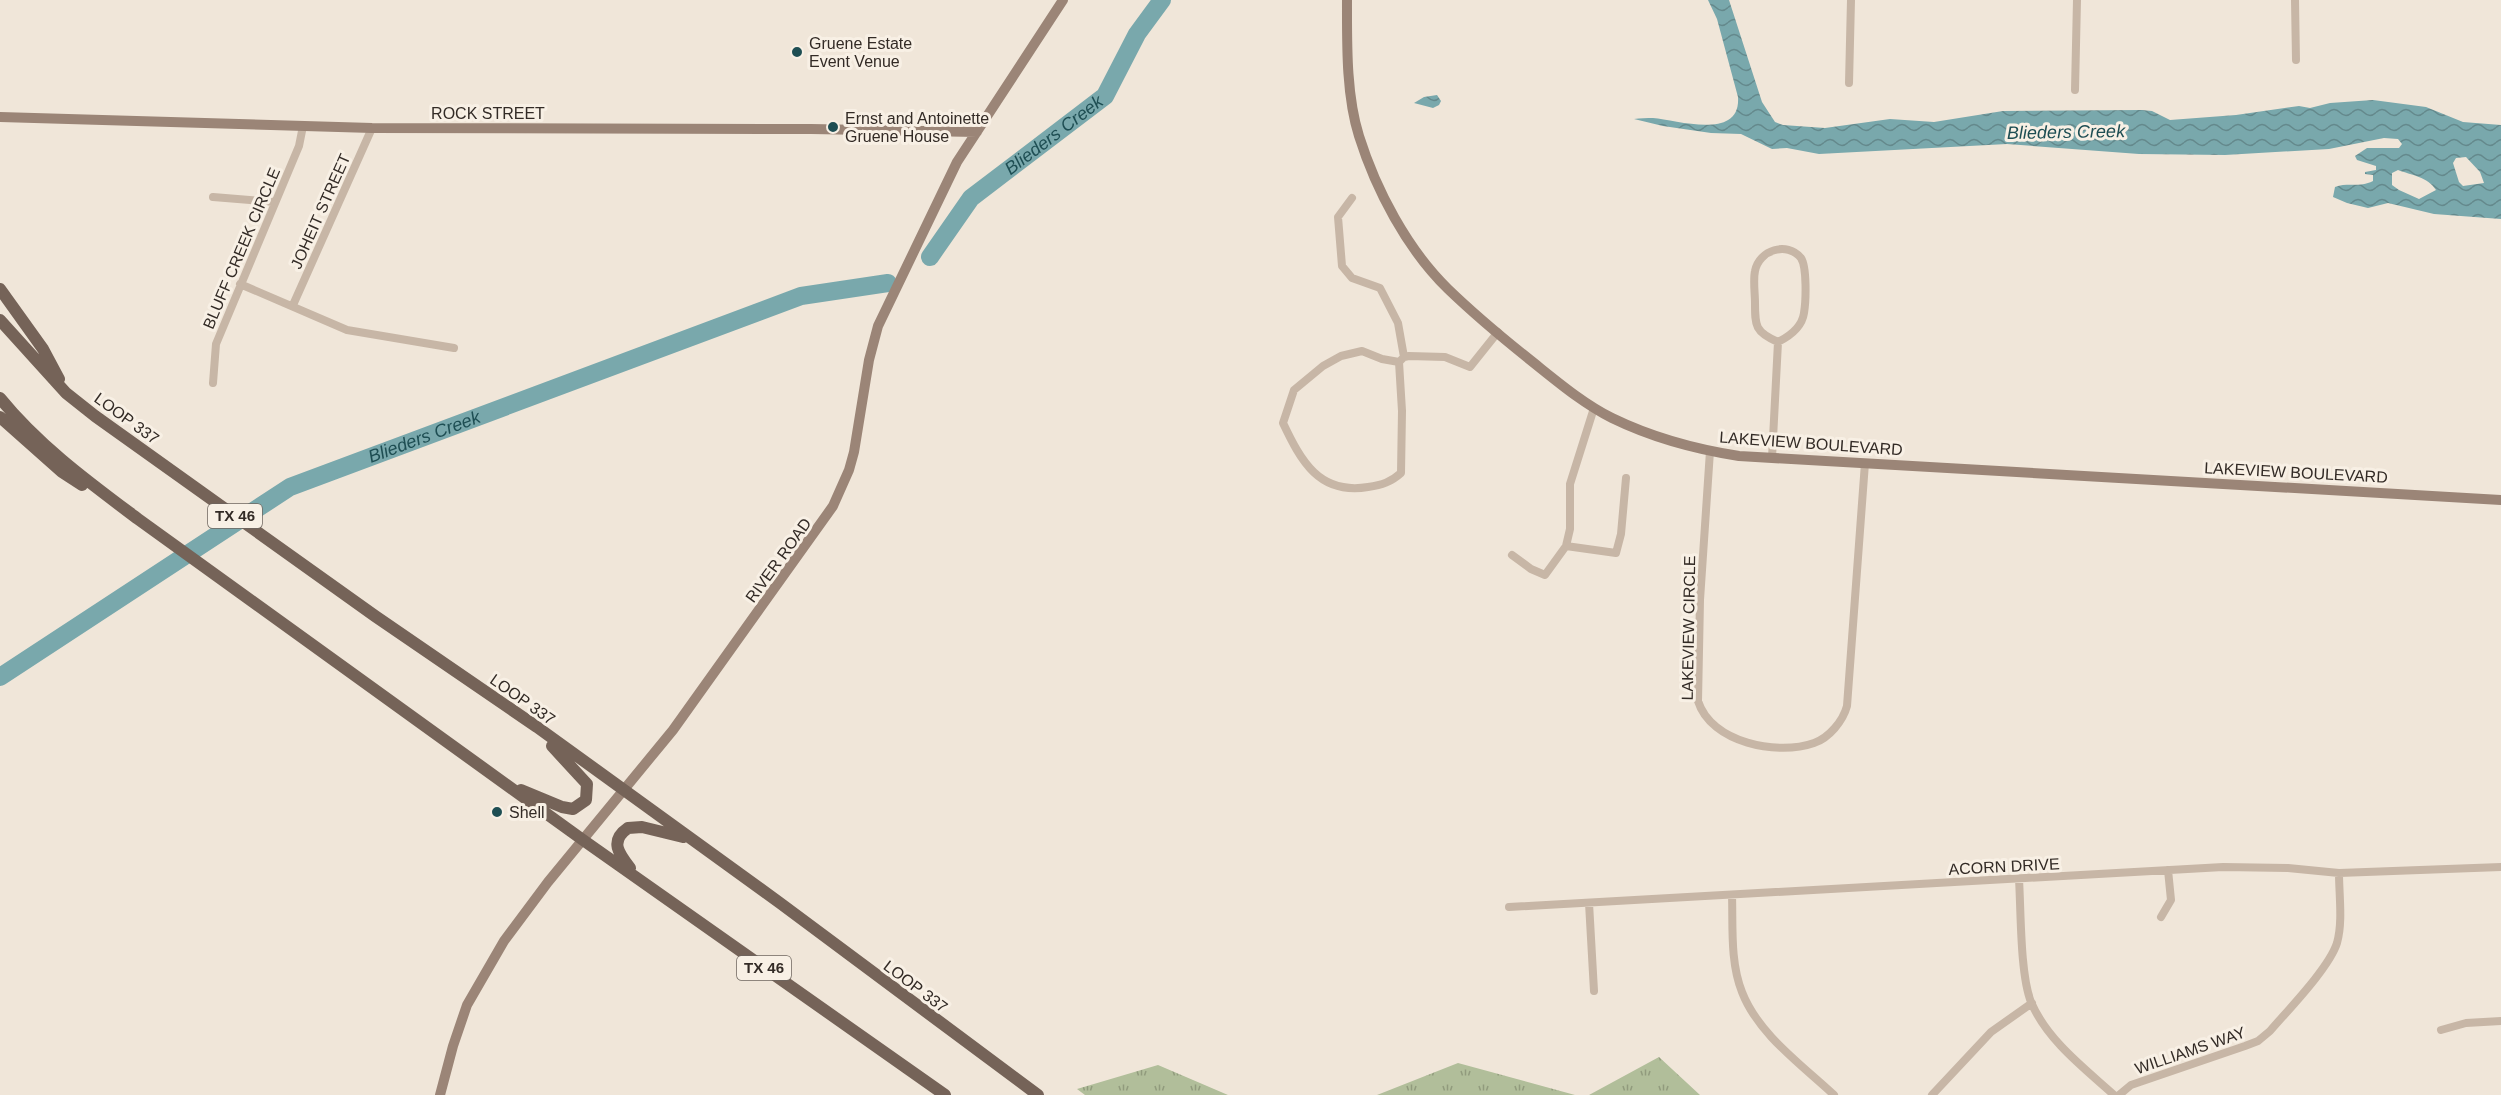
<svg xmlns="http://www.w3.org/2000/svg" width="2501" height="1095" viewBox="0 0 2501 1095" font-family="Arial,sans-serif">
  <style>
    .grass { fill: url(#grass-tufts) }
    .water { fill: url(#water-waves); fill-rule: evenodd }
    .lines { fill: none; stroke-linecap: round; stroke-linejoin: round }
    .river { stroke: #79a8ac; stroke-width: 18 }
    .street { stroke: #c7b6a6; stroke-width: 8 }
    .secondary { stroke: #9b8577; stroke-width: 10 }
    .primary { stroke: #756358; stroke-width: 12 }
    .poi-dot { fill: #1e4e53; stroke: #f8f0e5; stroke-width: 2 }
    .labels { text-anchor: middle; stroke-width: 6; stroke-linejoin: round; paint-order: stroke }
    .shield { fill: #f8f0e5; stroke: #6e665f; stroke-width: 1.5 }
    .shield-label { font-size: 15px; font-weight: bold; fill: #332b26 }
    .poi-label { font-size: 16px; fill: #332b26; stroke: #f8f0e5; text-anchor: start }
    .street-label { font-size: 16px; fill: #332b26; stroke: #f8f0e5 }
    .water-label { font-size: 18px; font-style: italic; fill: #1e4e53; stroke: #f8f0e5 }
  </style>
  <defs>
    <pattern id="grass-tufts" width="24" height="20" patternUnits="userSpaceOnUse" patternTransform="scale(1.5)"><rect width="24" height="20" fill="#b1be9a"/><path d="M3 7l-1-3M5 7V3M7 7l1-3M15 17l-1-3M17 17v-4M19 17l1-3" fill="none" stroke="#919b7d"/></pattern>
    <pattern id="water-waves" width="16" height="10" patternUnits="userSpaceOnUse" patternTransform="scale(1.5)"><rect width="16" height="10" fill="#79a8ac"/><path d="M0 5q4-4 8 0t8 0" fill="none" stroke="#64898c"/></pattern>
  </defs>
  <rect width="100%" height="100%" fill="#f0e6d9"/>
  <path class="grass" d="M1659,1057L1700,1095H1589Z
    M1458,1063L1575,1095H1377Z
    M1158,1065L1228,1095H1085L1077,1089Z"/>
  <path class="water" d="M1708,0H1729L1762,102L1775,122L1783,125L1825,128L1890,119L1934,122L2003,111L2142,110L2152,111L2170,120L2236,115L2299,106L2310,108L2330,103L2373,100L2426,107L2463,122L2501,125V219L2434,214L2388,203L2368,208L2347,203L2333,197L2335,187C2348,182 2359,188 2373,181V175L2365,174V172L2376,170V166L2357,160L2355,156L2367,148H2399L2402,144L2398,139L2384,138L2329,149L2225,155L2139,154L2007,144L1819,154L1787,148L1772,149L1741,134L1711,133L1663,126L1634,119C1640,118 1647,118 1653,118C1677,120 1741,141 1738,97L1717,19ZM2466,157L2480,172L2484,183L2463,186L2459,182L2453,163L2456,158ZM2398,170C2411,175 2428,177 2436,190L2419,199L2399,190L2392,185V173Z
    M1437,95L1441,101L1439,105L1433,108L1414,103L1424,97Z"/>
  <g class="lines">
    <g class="river">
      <path id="s1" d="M930,257L971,198L1105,96L1137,34L1162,0"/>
      <path id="s2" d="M0,677L290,487L801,296L888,283"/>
    </g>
    <path class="street" d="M2295,0L2296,60
      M1849,83L1851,0
      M2075,90L2077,0
      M213,197L275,202
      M1352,198L1338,217L1342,266L1352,278L1380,288L1398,323L1404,357
      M240,284L347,330L454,348
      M293,305L372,128
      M1399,362L1382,359L1362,351L1341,356L1323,366L1294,390L1283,423C1301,461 1319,495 1368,487C1382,485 1391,482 1401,473L1402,411L1399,362L1404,357L1409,356L1445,357L1470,367L1498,332
      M213,383L216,344L299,146L303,126
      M1710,451L1700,600L1698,701C1711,743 1778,756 1814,743C1829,738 1843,721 1847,706L1865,463
      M1772,458L1778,342C1790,336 1802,327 1804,313C1806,301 1807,267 1801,258C1787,241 1759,250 1755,271C1753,280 1755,293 1755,303C1755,326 1755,332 1778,342
      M1566,546L1616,553L1621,534L1626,478
      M1512,555L1531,569L1545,575L1566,546L1570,529V484L1594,408
      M2019,879C2021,911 2020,974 2031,1002C2047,1040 2084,1068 2114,1095
      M1732,895C1733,926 1730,962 1742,992C1758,1034 1802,1065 1834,1095
      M1589,903L1594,991
      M1509,907L2223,867L2288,868L2339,873L2501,867
      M2161,917L2171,900L2168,870
      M2441,1030L2466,1023L2501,1021
      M1932,1095L1991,1032L2032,1003
      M2119,1095L2131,1085L2245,1046L2258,1041L2270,1031C2288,1010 2329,968 2337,943C2343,922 2339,895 2339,873"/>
    <path class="secondary" d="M1347,0C1347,43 1346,95 1359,136C1376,190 1407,249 1448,289C1475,315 1505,340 1534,363C1559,383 1584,404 1612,418C1653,438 1694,449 1739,456L2501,500
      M0,117L372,128L811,129L977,132
      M440,1095L453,1046L467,1005L504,941L548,882L673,730L833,506L849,470L854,452L869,360L878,326L957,162L1063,0"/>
    <path class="primary" d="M0,289L43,349L59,379
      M0,320L66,393L95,416L375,616L537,727L780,903L1038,1095
      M0,398C39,446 90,483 138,519L583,840L945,1095
      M0,417L62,472L82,485
      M521,790L562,807L573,809L586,800L587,784L552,746
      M630,868C619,854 609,841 628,828L642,827L683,837"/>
  </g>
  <g class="poi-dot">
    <circle cx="797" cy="52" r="6"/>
    <circle cx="833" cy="127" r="6"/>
    <circle cx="497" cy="812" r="6"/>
  </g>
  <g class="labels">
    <g class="shield">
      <rect x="208" y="504" width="54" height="24" rx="4.5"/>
      <rect x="737" y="956" width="54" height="24" rx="4.5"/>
    </g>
    <g class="shield-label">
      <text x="235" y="521">TX 46</text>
      <text x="764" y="973">TX 46</text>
    </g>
    <g class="poi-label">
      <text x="809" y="49">Gruene Estate<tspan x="809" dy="18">Event Venue</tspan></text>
      <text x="845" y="124">Ernst and Antoinette<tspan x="845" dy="18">Gruene House</tspan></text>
      <text x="509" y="818">Shell</text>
    </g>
    <g class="street-label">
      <text x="488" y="119">ROCK STREET</text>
      <text transform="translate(320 211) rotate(-66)" y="6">JOHEIT STREET</text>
      <text transform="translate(241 248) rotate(-67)" y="6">BLUFF CREEK CIRCLE</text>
      <text transform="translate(127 418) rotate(36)" y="6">LOOP 337</text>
      <text transform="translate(1811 443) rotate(4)" y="6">LAKEVIEW BOULEVARD</text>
      <text transform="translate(2296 472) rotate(3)" y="6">LAKEVIEW BOULEVARD</text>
      <text transform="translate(778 560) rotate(-54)" y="6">RIVER ROAD</text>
      <text transform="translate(1688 628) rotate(-89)" y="6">LAKEVIEW CIRCLE</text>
      <text transform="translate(523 699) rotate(35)" y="6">LOOP 337</text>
      <text transform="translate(2004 866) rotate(-3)" y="6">ACORN DRIVE</text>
      <text transform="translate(916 986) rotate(37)" y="6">LOOP 337</text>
      <text transform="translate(2190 1050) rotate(-19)" y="6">WILLIAMS WAY</text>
    </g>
    <g class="water-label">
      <text transform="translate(2066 132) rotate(-1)" y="6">Blieders Creek</text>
      <text dy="6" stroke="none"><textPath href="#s1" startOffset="176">Blieders Creek</textPath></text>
      <text dy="6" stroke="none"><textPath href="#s2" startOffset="490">Blieders Creek</textPath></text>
    </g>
  </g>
</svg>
